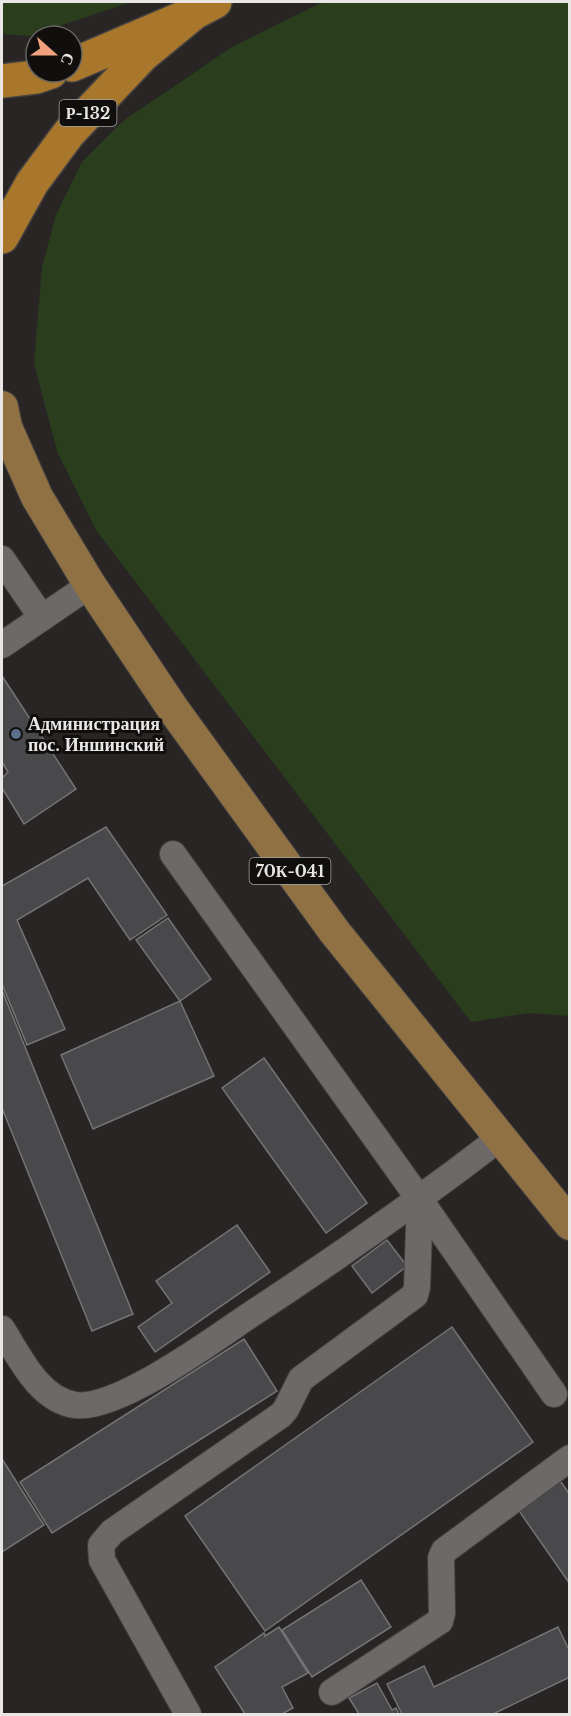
<svg xmlns="http://www.w3.org/2000/svg" width="571" height="1716" viewBox="0 0 571 1716" font-family="'Libre Baskerville',serif">
  <style>
    .green { fill: #2a3e1e }
    .building { fill: #49484b; stroke: #747375; stroke-width: 1.5 }
    .lines { fill: none; stroke-linecap: round; stroke-linejoin: round }
    .minor-casing { stroke: #454241; stroke-width: 28 }
    .major-casing { stroke: #454241; stroke-width: 34 }
    .highway-casing { stroke: #454241; stroke-width: 36 }
    .minor { stroke: #6c6968; stroke-width: 26 }
    .major { stroke: #907143; stroke-width: 32 }
    .highway { stroke: #a8772b; stroke-width: 33 }
    .service-dot { fill: #5c6f8a; stroke: #100f0e; stroke-width: 2 }
    .labels { text-anchor: middle; stroke-width: 6; stroke-linejoin: round; paint-order: stroke }
    .shield { fill: #100f0e; stroke: #a7a6a5; stroke-width: 1.5 }
    .shield-label { font-size: 16px; font-weight: bold; fill: #e8e7e6 }
    .poi-label { font-size: 18px; font-weight: bold; fill: #e8e7e6; stroke: #100f0e; text-anchor: start }
  </style>
  <rect width="100%" height="100%" fill="#282524"/>
  <path class="green" d="M2,2H131L30,36L2,34Z
    M323,2H569V1016L529,1013L471,1022L96,530L57,451L34,363L42,267L56,215L82,162L123,121L232,47Z"/>
  <path class="building" d="M2,676L76,789L24,824L2,788V778L8,772L2,762Z
    M106,827L167,915L130,940L88,878L17,920L65,1029L27,1045L2,984V886Z
    M168,918L211,979L180,1001L136,940Z
    M2,990L133,1314L92,1331L2,1108Z
    M180,1001L214,1076L93,1129L61,1055Z
    M264,1058L367,1203L326,1233L222,1088Z
    M237,1225L270,1272L155,1352L138,1327L172,1303L156,1281Z
    M387,1240L407,1266L372,1293L352,1266Z
    M452,1327L533,1442L265,1631L185,1516Z
    M244,1339L277,1391L52,1533L20,1482Z
    M2,1459L44,1525L2,1552Z
    M559,1479L570,1495V1584L517,1508Z
    M361,1580L391,1627L312,1677L282,1630Z
    M279,1627L308,1673L282,1687L293,1708L282,1714H245L215,1667L264,1633L265,1636Z
    M558,1627L570,1652V1677L493,1714H402L387,1684L424,1666L434,1687Z
    M377,1683L392,1710L396,1708L399,1714H359L349,1698Z"/>
  <g class="lines">
    <g class="minor-casing">
      <path id="minor" d="M2,559L42,618
        M2,645L90,585
        M173,854L420,1200L554,1394
        M2,1329C19,1356 39,1400 75,1405C116,1411 212,1341 247,1317C334,1260 418,1201 500,1138
        M332,1692L440,1621L442,1613L441,1558L444,1551L570,1458
        M188,1714L102,1560L101,1545L112,1532L281,1415L286,1409L301,1379L415,1295L417,1287L420,1200"/>
    </g>
    <g class="major-casing">
      <path id="major" d="M2,407L6,427L37,497L90,585L173,709L334,931L570,1224"/>
    </g>
    <g class="highway-casing">
      <path id="highway" d="M72,65L194,13L215,2
        M2,81L36,77L51,72
        M2,237L32,183L69,133L143,55L194,13"/>
    </g>
    <use href="#minor" class="minor"/>
    <use href="#major" class="major"/>
    <use href="#highway" class="highway"/>
  </g>
  <circle class="service-dot" cx="16" cy="734" r="6"/>
  <g class="labels">
    <g class="shield">
      <rect x="59.5" y="100" width="57" height="26" rx="4.5"/>
      <rect x="249.5" y="858" width="81" height="26" rx="4.5"/>
    </g>
    <g class="shield-label">
      <text x="88" y="119">Р-132</text>
      <text x="290" y="877">70К-041</text>
    </g>
    <g class="poi-label">
      <text x="28" y="730">Администрация<tspan x="28" dy="21">пос. Иншинский</tspan></text>
    </g>
  </g>
  <rect width="571" height="1716" fill="none" stroke="#e8e7e6" stroke-width="6"/>
  <g transform="translate(54 54) rotate(111)"><circle r="28" fill="#100f0e" stroke="#666564" stroke-width="1.5"/>
  <path d="M0-4.5L10 22L0 15L-10 22Z" fill="#f2a17e"/>
  <text y="-9" font-size="16" font-weight="bold" text-anchor="middle" fill="#e8e7e6">С</text>
  </g>
</svg>
